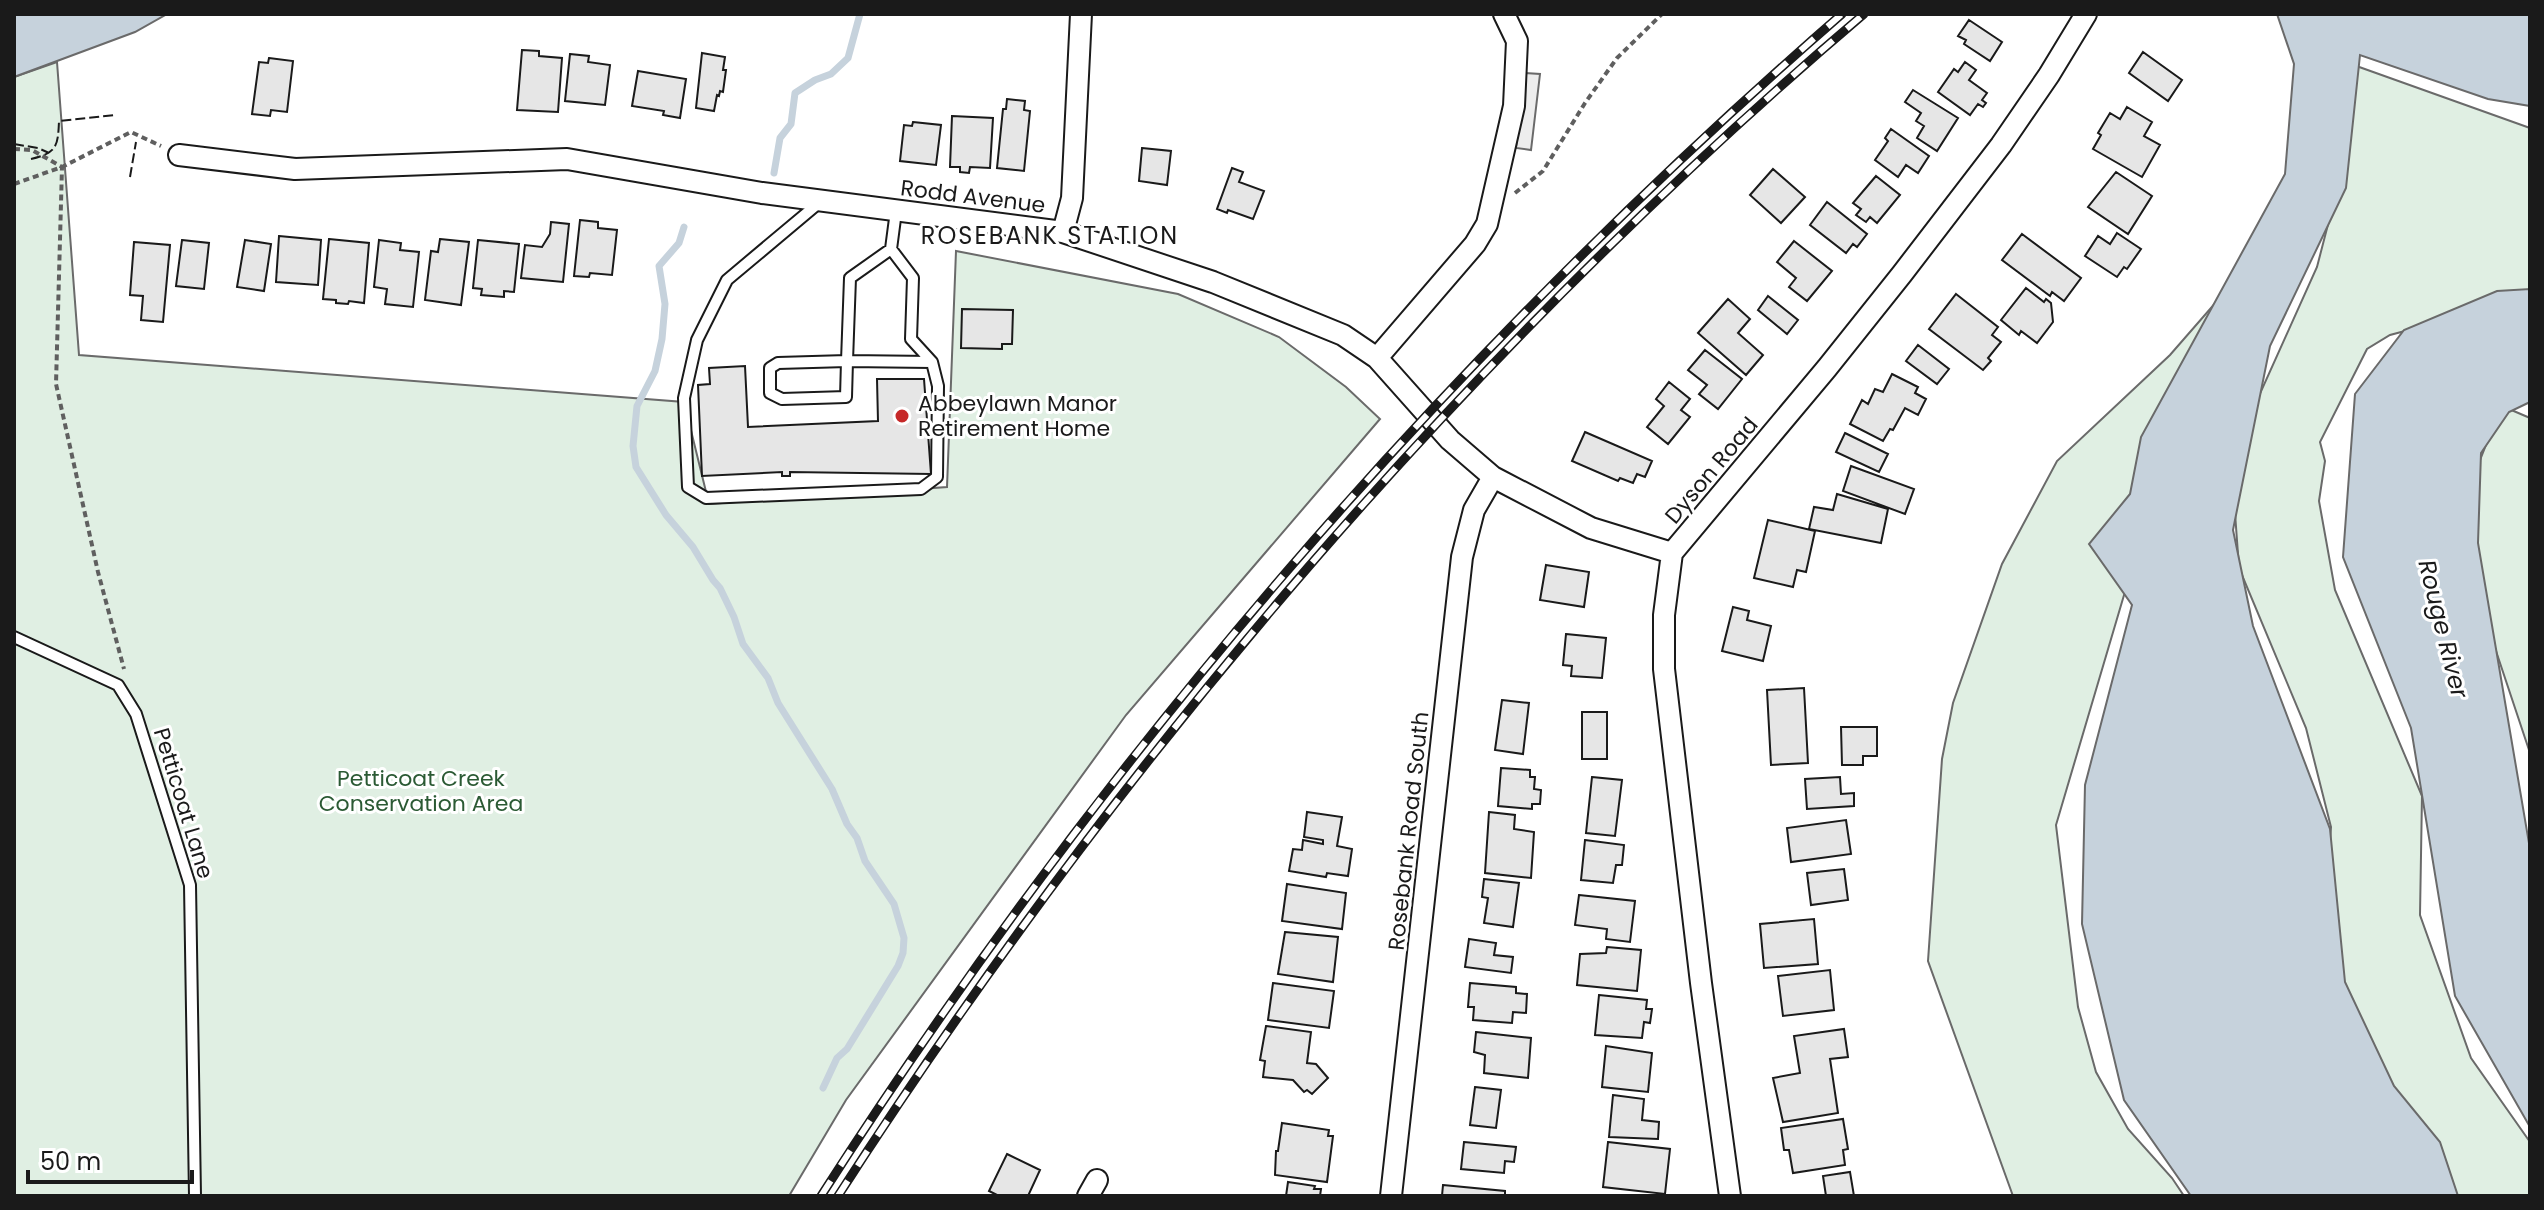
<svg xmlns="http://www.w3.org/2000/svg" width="2544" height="1210" viewBox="0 0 2544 1210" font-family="Poppins,sans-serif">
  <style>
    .green { fill: #e0efe3; stroke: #6a6a6a; stroke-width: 2 }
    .parking { fill: #ededed; stroke: #6a6a6a; stroke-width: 2 }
    .water { fill: #c6d2dc; stroke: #6a6a6a; stroke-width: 2 }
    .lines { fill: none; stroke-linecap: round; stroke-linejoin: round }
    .stream { stroke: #c6d2dc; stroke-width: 7 }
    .building { fill: #e6e6e6; stroke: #1a1a1a; stroke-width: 2 }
    .service-casing { stroke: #1a1a1a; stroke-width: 14 }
    .minor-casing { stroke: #1a1a1a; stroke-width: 24 }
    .path { stroke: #5f5f5f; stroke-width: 4; stroke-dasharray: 6 4; stroke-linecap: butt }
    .service { stroke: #fff; stroke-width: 10 }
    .minor { stroke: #fff; stroke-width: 20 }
    .rail-casing { stroke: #1a1a1a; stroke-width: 9 }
    .rail { stroke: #fff; stroke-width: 6; stroke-dasharray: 18; stroke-linecap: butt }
    .fence { stroke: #1a1a1a; stroke-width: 2; stroke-dasharray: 10 4; stroke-linecap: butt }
    .poi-dot { fill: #c62828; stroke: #fff; stroke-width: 3 }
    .labels { text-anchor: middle; stroke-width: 6; stroke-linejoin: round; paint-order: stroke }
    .street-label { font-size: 22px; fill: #1a1a1a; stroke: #fff }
    .poi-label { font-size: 22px; fill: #1a1a1a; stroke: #fff; text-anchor: start }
    .park-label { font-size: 22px; fill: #2b5a34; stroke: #fff }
    .neighbourhood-label { font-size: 24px; letter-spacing: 2px; fill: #1a1a1a; stroke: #fff }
    .water-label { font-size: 24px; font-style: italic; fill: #1a1a1a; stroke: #fff }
  </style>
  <rect width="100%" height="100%" fill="#fff"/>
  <path class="green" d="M57,62L79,355L684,402L709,504L947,487L956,251L1178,294L1279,337L1346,387L1380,419L1126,715L846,1100L789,1196H14V77Z
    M2348,63L2530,128V306L2495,307L2390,335L2367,349L2320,442L2325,461L2319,501L2335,590L2422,796L2420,915L2471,1058L2530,1142V1196H2445L2322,949L2331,827L2306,728L2239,568L2231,458L2317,267L2348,147Z
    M2258,254L2140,541L2056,825L2078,1007L2096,1072L2128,1129L2172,1178L2184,1196H2013L1928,961L1942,759L1953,703L2002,564L2057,461L2170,355Z
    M2509,409L2530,418V753L2489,630L2468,531L2473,478L2495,422Z"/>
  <path class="parking" d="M1525,73L1540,74L1531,150L1516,148Z"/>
  <path class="water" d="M14,14H167L135,32L14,77Z
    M2277,14H2530V106L2488,99L2360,55L2346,188L2270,346L2233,530L2253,626L2330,829L2345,982L2394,1086L2440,1142L2458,1196H2191L2124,1100L2082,924L2085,785L2132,605L2089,544L2130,494L2141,437L2285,174L2294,64Z
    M2530,289V402L2509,412L2481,453L2478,543L2530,849V1127L2455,996L2411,728L2343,557L2355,394L2404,330L2497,291Z"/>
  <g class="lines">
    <path class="stream" d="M774,173L780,138L791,124L795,93L815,80L831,74L848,58L860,14
      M684,227L679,243L659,266L665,304L662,339L655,371L637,406L633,446L636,467L666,515L693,547L713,580L720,588L734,617L743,644L768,678L778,703L832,789L847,824L857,838L865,861L894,904L904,938L903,953L898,966L847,1049L837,1058L823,1088"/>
  </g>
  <path class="building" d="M1969,20L2002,42L1990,61L1964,44L1966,40L1958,36Z
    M522,50L539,51V56L562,58L558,112L517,110Z
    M2143,52L2182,80L2168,101L2129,73Z
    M702,53L725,57L723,70H726L723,92L720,91L719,96L717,95L714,111L696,108Z
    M570,54L589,56L588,62L610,65L605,105L565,101Z
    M269,58L293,61L287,112L271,110L270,116L252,114L259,62L268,63Z
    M1965,62L1976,70L1969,80L1987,93L1982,100L1986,103L1983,107L1978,104L1970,115L1938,92L1954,69L1958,72Z
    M638,71L686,79L680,118L663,115L664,111L632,106Z
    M1913,90L1958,118L1937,151L1917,138L1924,126L1916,121L1921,113L1905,102Z
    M1007,99L1025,101L1024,110L1030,111L1024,171L997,168L1003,109H1006Z
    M2127,107L2152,122L2144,136L2160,145L2142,177L2093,149L2101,135L2098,133L2110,113L2120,119Z
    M952,116L993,118L990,168L970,167L969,173L960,172V167H950Z
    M913,122L941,125L936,165L900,161L904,125L912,126Z
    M1891,129L1929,156L1918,173L1906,165L1898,177L1875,160L1888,141L1885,138Z
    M1142,148L1171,151L1167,185L1139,181Z
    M1232,168L1243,172L1239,182L1264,191L1253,219L1228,210L1227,213L1217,209Z
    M1773,169L1805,197L1781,223L1750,195Z
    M2116,172L2152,196L2128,234L2088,207Z
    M1876,176L1900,195L1877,223L1870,217L1866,222L1856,215L1861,209L1853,203Z
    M1827,202L1867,234L1857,247L1853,244L1846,253L1810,225Z
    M580,220L598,222V228L617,230L612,275L590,273L589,277L574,276Z
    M551,222L569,224L563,282L521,278L525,245L542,247L550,234Z
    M2117,233L2141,249L2127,269L2124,267L2117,277L2085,256L2098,236L2110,244Z
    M2022,234L2081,278L2064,301L2052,292L2050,296L2002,260Z
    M279,236L321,240L318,285L276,282Z
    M329,239L369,243L364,303L349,301L348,304L336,303V300L323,299Z
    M440,239L469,242L461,305L425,300L431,251L438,252Z
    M182,240L209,243L204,289L176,286Z
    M245,240L271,244L264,291L237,287Z
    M379,240L401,243L400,250L419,252L413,307L385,304L387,289L374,287Z
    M478,240L519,244L514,292L504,291V297L481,295L482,289L473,288Z
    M1794,241L1832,271L1807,301L1789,287L1796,278L1777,262Z
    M134,242L170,245L163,322L141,320L143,296L130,295Z
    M2026,288L2044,302L2046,299L2051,303L2053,322L2037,343L2021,331L2019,335L2001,320Z
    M1956,294L1998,327L1992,335L2001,342L1988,358L1991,361L1983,370L1929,329Z
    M1768,296L1798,320L1787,334L1758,310Z
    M1728,299L1750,319L1738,333L1763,355L1746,375L1698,333Z
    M962,309L1013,310L1012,344H1002V349L961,348Z
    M1918,345L1949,369L1937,384L1906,361Z
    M1705,350L1742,379L1718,409L1699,394L1707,385L1688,370Z
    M745,366L748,427L878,421L877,379H924L931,474L790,472V476H782V472L702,476L698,385L710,384L709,368Z
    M1892,374L1918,387L1915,393L1926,399L1918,415L1905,408L1893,430L1890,429L1883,441L1850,424L1862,400L1868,404L1875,389L1883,392Z
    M1669,382L1690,399L1681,410L1690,417L1668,444L1647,427L1664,406L1656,399Z
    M1585,432L1652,461L1645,477L1637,474L1633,483L1620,478L1618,481L1572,461Z
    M1845,433L1888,454L1879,472L1836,452Z
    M1851,466L1914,489L1905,514L1843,491Z
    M1837,494L1888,509L1881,543L1809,529L1814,507L1833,510Z
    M1768,520L1815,531L1806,572L1797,570L1793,587L1754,578Z
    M1546,565L1589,572L1584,607L1540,600Z
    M1733,607L1749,611L1747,620L1771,626L1763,661L1722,651Z
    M1566,634L1606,638L1602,678L1571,676L1572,666L1563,665Z
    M1804,688L1808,763L1771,765L1767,690Z
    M1502,700L1529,703L1523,754L1495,750Z
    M1582,712H1607V759H1582Z
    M1841,727H1877V756H1863V765H1842Z
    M1501,768L1530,770V777H1535L1534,789L1541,790L1540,804H1532V809L1498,806Z
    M1592,777L1622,780L1615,836L1586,833Z
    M1840,777L1841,794L1854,793V806L1807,809L1805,779Z
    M1307,812L1342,817L1337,846L1352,849L1348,876L1327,873L1326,877L1289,871L1293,849L1302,850L1303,840L1323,844V840L1304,837Z
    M1489,812L1515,815L1514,829L1534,832L1531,878L1485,873Z
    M1846,820L1851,854L1791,862L1787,828Z
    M1585,840L1624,845L1622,865H1616L1613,883L1581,880Z
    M1844,869L1848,900L1811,905L1807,873Z
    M1484,879L1519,883L1513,927L1484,923L1488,898L1482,897Z
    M1287,884L1346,893L1342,929L1282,921Z
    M1579,895L1635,901L1630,942L1606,939L1607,929L1575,925Z
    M1814,919L1818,964L1764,968L1760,924Z
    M1285,932L1338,937L1333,982L1278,974Z
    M1469,939L1496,943L1494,955L1513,957L1511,973L1465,967Z
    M1607,947L1641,950L1637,991L1577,985L1580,954L1606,953Z
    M1830,970L1834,1010L1783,1016L1778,976Z
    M1273,983L1334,991L1329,1028L1268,1020Z
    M1470,983L1516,987V993L1527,994L1526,1013L1513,1012L1512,1023L1473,1020L1474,1007H1468Z
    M1599,995L1647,1000L1646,1009H1652L1650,1023L1644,1022L1642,1038L1595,1035Z
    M1266,1026L1311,1032L1307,1063L1316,1064L1328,1078L1312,1094L1307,1090L1304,1092L1293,1080L1263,1077L1265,1061L1260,1060Z
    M1844,1029L1848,1057L1830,1059L1838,1113L1783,1122L1773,1078L1800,1073L1794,1036Z
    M1476,1032L1531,1038L1528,1078L1484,1073L1485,1055L1474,1052Z
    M1606,1046L1652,1053L1648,1092L1602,1087Z
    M1475,1087L1501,1090L1496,1128L1470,1125Z
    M1613,1095L1644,1099L1642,1120L1659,1122L1658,1139L1609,1137Z
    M1843,1119L1848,1149L1843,1150L1845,1165L1793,1173L1789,1150H1784L1781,1128Z
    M1282,1123L1329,1130L1328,1136H1333L1327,1182L1275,1175L1276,1151H1278Z
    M1464,1142L1516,1147L1514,1162L1505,1161L1504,1173L1461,1169Z
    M1608,1142L1670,1149L1665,1194L1603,1187Z
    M1007,1154L1040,1170L1028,1196H999L989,1191Z
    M1850,1172L1854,1196H1826L1823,1176Z
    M1288,1182L1315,1186L1314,1189H1321L1320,1196H1286Z
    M1443,1185L1505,1191V1196H1442Z"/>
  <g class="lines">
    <g class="service-casing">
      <path id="service" d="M820,202L727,280L697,340L684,398L688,487L706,498L921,489L937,477L938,386L932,362L911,339L913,278L891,249L850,278L847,361L778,363L770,368V393L782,399L846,397L847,361L932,362
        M891,249L896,211
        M14,637L118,685L136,714L190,885L195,1196"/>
    </g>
    <g class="minor-casing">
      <path id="minor" d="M179,155L295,169L567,159L762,193L1063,232L1213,282L1343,335L1377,358L1450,440L1493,477L1591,528L1672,553
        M1063,232L1072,198L1081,14
        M1377,358L1475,244L1487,224L1514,106L1517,41L1504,14
        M1088,1196L1097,1180
        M1391,1196L1462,557L1474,510L1493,477
        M1730,1196L1701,983L1664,669V615L1672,553L1827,368L1902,274L2001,145L2049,75L2086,14"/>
    </g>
    <path class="path" d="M14,149L32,150L62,167L56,384L98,572L124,669
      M14,184L62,167L131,132L161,146
      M1515,193L1543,171L1585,103L1617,58L1662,14"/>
    <use href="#service" class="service"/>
    <use href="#minor" class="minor"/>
    <g class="rail-casing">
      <path id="rail" d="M821,1196C1102,757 1448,356 1842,14
        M838,1196C1118,761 1469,349 1864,14"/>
    </g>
    <use href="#rail" class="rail"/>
    <path class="fence" d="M14,144L38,148L49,153
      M31,159C57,153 58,146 59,121L115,115
      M130,177L136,142"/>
  </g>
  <circle class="poi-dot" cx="902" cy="416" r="8"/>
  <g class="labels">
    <g class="street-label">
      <text transform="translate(973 196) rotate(7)" y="8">Rodd Avenue</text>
      <text transform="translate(1711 470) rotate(-50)" y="8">Dyson Road</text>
      <text transform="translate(184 803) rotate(73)" y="8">Petticoat Lane</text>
      <text transform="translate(1408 831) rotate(-84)" y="8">Rosebank Road South</text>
    </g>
    <g class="poi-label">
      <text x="918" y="411">Abbeylawn Manor<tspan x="918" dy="25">Retirement Home</tspan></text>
    </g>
    <g class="park-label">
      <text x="421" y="786">Petticoat Creek<tspan x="421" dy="25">Conservation Area</tspan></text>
    </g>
    <g class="neighbourhood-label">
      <text x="1050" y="244">ROSEBANK STATION</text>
    </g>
    <g class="water-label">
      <text transform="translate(2443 629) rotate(76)" y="8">Rouge River</text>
    </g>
  </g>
  <rect width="2544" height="1210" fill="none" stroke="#1a1a1a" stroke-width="32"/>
  <path d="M28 1170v12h164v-12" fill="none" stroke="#1a1a1a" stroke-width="4"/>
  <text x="40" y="1170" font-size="24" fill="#1a1a1a" stroke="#ffffff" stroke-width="6" paint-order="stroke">50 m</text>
</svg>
